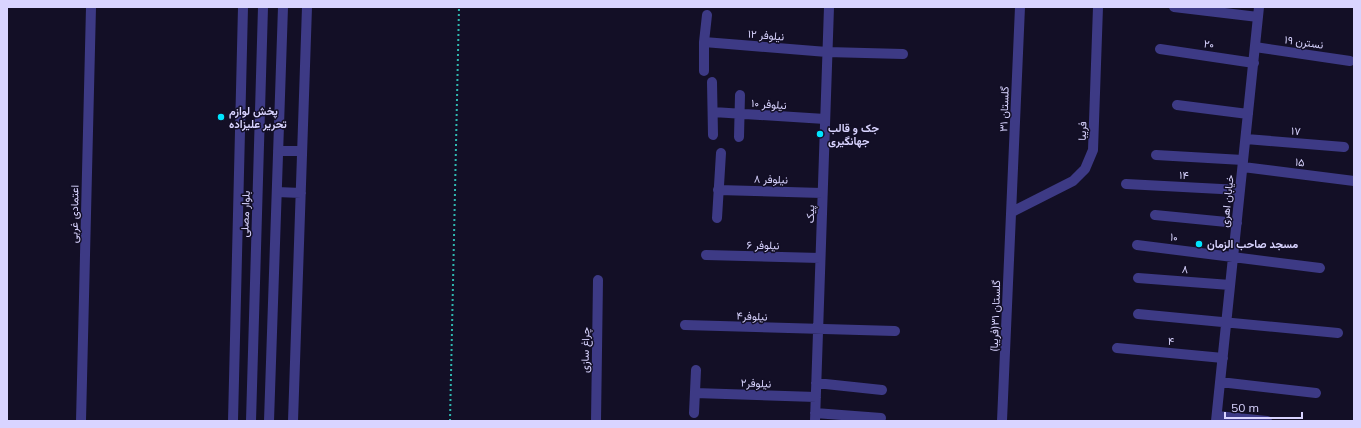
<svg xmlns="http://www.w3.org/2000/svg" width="1361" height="428" viewBox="0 0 1361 428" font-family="Mulish,Vazirmatn,sans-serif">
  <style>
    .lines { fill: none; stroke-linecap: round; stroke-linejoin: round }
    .path { stroke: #2fb8b0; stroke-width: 2; stroke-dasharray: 2 3; stroke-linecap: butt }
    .minor { stroke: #3d3a85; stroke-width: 10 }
    .poi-dot { fill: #00e5ff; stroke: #130f26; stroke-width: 1.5 }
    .labels { text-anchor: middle; stroke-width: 3; stroke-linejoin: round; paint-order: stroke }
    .street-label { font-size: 11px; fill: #d9d4ff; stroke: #130f26 }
    .poi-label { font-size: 11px; font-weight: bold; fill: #d9d4ff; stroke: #130f26; text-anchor: start }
  </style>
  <rect width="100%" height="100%" fill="#130f26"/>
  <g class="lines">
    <path class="path" d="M450,421L459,7"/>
    <path class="minor" d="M1174,7L1258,17
      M704,42L827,52L903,54
      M1255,47L1350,61
      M1160,49L1254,63
      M704,71V42L707,15
      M712,82L713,135
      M1177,105L1248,114
      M713,112L825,119
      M739,137L740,95
      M1246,139L1344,147
      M278,151H302
      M1156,155L1243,160
      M1243,167L1354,181
      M1126,184L1240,190
      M718,190L822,193
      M277,192L301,193
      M1012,212L1073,181L1085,169L1093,150L1098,7
      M1155,215L1237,223
      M717,218L721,153
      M1137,245L1320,268
      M706,255L820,258
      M1138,278L1230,285
      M1138,314L1338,333
      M685,325L895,331
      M1117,348L1223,358
      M1220,382L1316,393
      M816,383L882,390
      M695,393L816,397
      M694,413L696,370
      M815,413L881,418
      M1217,416L1267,421
      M81,421L91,7
      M233,421L243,7
      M251,421L263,7
      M269,421L283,7
      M293,421L307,7
      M596,421L598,280
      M815,421L829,7
      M1002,421L1020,7
      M1216,421L1259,7"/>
  </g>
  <g class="poi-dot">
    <circle cx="221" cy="117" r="4"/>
    <circle cx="820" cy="134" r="4"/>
    <circle cx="1199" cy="244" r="4"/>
  </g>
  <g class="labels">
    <g class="street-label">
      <text transform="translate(766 35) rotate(5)" y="4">نیلوفر ۱۲</text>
      <text transform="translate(1304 42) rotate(8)" y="4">نسترن ۱۹</text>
      <text transform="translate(1209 44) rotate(8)" y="4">۲۰</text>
      <text transform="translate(769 104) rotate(4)" y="4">نیلوفر ۱۰</text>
      <text transform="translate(1004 109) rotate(-88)" y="4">گلستان ۳۱</text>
      <text transform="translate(1082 131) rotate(-88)" y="4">فریبا</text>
      <text transform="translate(1296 131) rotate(5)" y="4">۱۷</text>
      <text transform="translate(1300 162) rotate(7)" y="4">۱۵</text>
      <text transform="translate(1184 175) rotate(3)" y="4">۱۴</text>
      <text transform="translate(771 179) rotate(2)" y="4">نیلوفر ۸</text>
      <text transform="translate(1227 201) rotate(-84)" y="4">خیابان اهری</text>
      <text transform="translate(74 214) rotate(-89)" y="4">اعتمادی غربی</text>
      <text transform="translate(245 214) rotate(-88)" y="4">بلوار مصلی</text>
      <text transform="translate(810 214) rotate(-88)" y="4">پیک</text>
      <text transform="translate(1174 237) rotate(7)" y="4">۱۰</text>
      <text transform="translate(763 245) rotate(1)" y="4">نیلوفر ۶</text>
      <text transform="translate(1185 269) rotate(5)" y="4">۸</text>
      <text transform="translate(752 316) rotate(2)" y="4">نیلوفر۴</text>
      <text transform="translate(995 316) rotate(-88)" y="4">گلستان ۳۱(فریبا)</text>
      <text transform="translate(1171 341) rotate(5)" y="4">۴</text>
      <text transform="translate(585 350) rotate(-89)" y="4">چراغ سازی</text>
      <text transform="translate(756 383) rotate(2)" y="4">نیلوفر۲</text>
    </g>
    <g class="poi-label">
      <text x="229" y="115">پخش لوازم<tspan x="229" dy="13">تحریر علیزاده</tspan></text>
      <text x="828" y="132">جک و قالب<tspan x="828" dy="13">جهانگیری</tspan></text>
      <text x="1207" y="248">مسجد صاحب الزمان</text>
    </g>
  </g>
  <rect width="1361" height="428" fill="none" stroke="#d9d4ff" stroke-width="16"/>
  <path d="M1225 412v6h77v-6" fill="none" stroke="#d9d4ff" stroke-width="2"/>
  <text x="1231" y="412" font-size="12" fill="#d9d4ff" stroke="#130f26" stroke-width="3" paint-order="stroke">50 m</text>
</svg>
